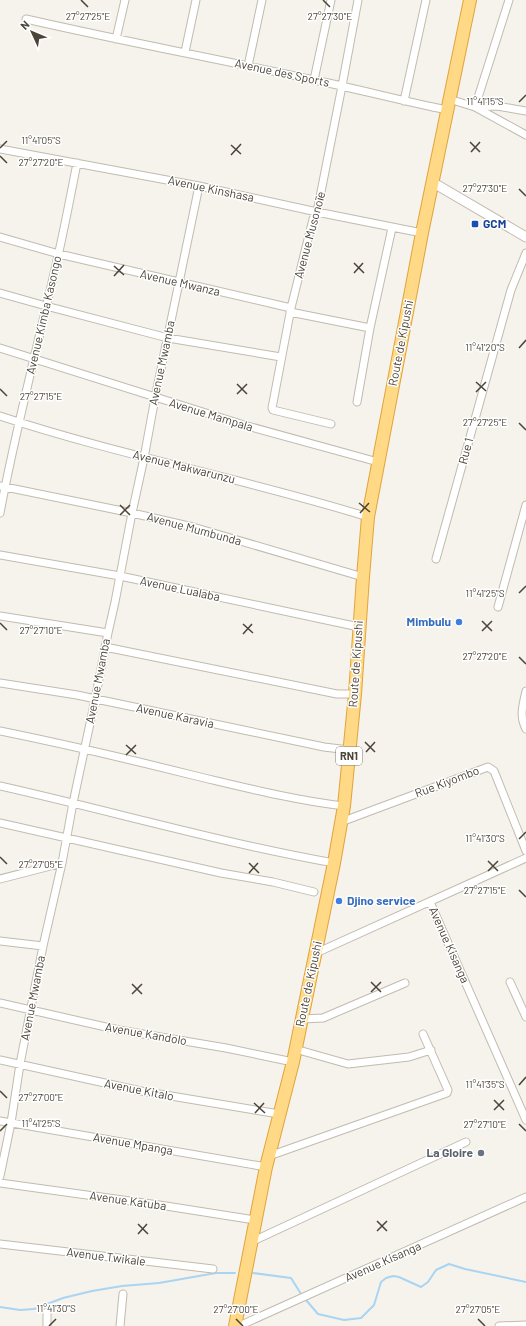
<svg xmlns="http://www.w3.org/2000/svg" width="526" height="1326" viewBox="0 0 526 1326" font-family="Barlow,sans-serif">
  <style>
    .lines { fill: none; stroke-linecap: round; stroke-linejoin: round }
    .stream { stroke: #a9d4f2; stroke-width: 2 }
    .minor-casing { stroke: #c2bbae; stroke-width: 9 }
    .tertiary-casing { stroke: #c2bbae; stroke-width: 11 }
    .trunk-casing { stroke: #e0a43c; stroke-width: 14 }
    .minor { stroke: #fff; stroke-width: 7 }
    .tertiary { stroke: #fff; stroke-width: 9 }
    .trunk { stroke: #ffd985; stroke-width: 12 }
    .ticks { fill: none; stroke: #4b4439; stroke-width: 1.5 }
    .transit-dot { fill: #1a4fb4; stroke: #fff; stroke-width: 1.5 }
    .shop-dot { fill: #3f7fe0; stroke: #fff; stroke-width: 1.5 }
    .worship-dot { fill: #6b7280; stroke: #fff; stroke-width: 1.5 }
    .labels { text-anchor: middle; stroke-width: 3; stroke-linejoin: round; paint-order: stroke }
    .shield { fill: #fff; stroke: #817c74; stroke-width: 1 }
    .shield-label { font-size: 11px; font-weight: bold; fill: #4b4439 }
    .street-label { font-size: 12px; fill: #4b4439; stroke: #fff }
    .transit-label { font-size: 12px; font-weight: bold; fill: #164399; stroke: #fff; text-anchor: start }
    .shop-label { font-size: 12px; font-weight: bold; fill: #366cbe; stroke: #fff; text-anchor: end }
    .worship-label { font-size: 12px; font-weight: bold; fill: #5b616d; stroke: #fff; text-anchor: end }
    .ticks-label { font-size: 10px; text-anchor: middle; fill: #4b4439; stroke: #fff; stroke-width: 3; stroke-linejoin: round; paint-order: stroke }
  </style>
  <rect width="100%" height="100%" fill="#f6f3ec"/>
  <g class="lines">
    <path class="stream" d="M253,1273L291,1278L301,1294
      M306,1300L318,1314L344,1320L361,1318L374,1305L381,1282L386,1278L393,1276L399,1277L421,1287L428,1282L436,1270L449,1264L465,1269L526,1282
      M0,1307L20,1310L34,1309L63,1298L92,1291L122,1286L159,1283L216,1273H235"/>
    <g class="minor-casing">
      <path id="minor" d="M509,0L475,107L497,106L526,111
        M26,19C122,41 218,59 314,80C358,89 402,101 447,110
        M116,39L125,0
        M185,52L196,0
        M248,66L262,0
        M314,80L331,0
        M449,99L475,107L526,135
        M404,101L426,0
        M0,149L199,186L317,212L422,233
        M0,237L59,254L291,308
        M0,293L46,306L168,338L281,357
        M290,312L370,328
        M0,348L244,425L378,462
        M357,402L370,328L392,228
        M0,416C121,456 247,479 368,517
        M331,424L273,410L272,408L291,308L313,219L317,212L342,86L358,0
        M0,486L132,513L193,527L363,577
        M0,513C16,427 39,341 58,256C65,225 71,194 77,163
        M0,555L120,576L359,627
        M436,559L511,290L526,253
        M498,607L526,505
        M0,616L108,633
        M105,647L337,694H355
        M0,683L77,695L324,747L349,750
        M526,691C523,705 519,716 526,729
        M0,731C64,744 128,759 192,775C243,787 293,800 344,806
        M0,786C111,811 222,843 334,863
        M341,822L488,767L494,771L526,851
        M0,823L221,873L273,882L314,892
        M0,879L62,863
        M430,902L526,1120
        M0,941L43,946
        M316,953L526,858
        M510,982L526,1017
        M0,1003L119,1030L226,1048L293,1062
        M302,1019L323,1018L405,983
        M295,1049L348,1064L409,1057L431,1050
        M0,1060L141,1091L279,1114
        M0,1121L266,1167
        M269,1156L447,1093L448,1090L423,1034
        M0,1176L11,1123L20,1064L43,946L62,863L73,803L95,700L108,633L115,602L132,513L144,458L155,398L199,186
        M0,1183L166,1206L255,1220
        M251,1242L466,1142
        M0,1244L213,1269
        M47,1326V1312
        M120,1326L123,1294
        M239,1326L526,1197
        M499,1326L526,1325"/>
    </g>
    <g class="tertiary-casing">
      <path id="tertiary" d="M432,182L526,237"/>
    </g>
    <g class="trunk-casing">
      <path id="trunk" d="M235,1326L266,1167L293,1062L334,863L344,806L355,694L363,577L368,517L422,233L470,0"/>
    </g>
    <use href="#minor" class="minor"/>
    <use href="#tertiary" class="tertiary"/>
    <use href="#trunk" class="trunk"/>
  </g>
  <path class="ticks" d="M81,0L88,7M323,0L330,7M519,102L526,95M470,142L480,152M231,145L241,154M0,148L7,141M471,152L480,142M231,155L241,144M0,156L7,163M519,189L526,196M354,263L364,273M114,266L124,275M354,273L363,263M114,276L124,265M519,348L526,340M476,382L486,391M237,384L247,394M0,389L7,396M476,392L486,382M237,394L247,384M519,423L526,430M359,503L370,512M120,505L130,515M360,513L369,503M120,515L130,505M519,593L526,586M482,621L492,631M0,623L7,630M243,624L253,633M482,631L492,621M243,634L252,624M519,657L526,664M365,742L375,752M126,745L136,754M366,752L375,742M126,755L136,745M519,839L526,832M0,857L7,864M488,861L498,871M249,863L259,873M488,871L498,861M249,873L258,863M519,890L526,897M371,982L381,992M132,984L142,994M371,992L381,982M132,994L142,984M519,1085L526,1077M0,1091L7,1098M494,1100L504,1110M254,1103L265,1113M494,1110L504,1100M255,1113L264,1103M519,1124L526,1131M0,1131L7,1124M377,1221L387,1231M138,1224L148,1234M377,1231L387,1221M138,1234L147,1224M236,1319L243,1326M478,1319L485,1326M49,1326L56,1319"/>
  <rect class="transit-dot" x="471" y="220" width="8" height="8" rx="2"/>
  <g class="shop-dot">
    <circle cx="459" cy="622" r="4"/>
    <circle cx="339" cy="901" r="4"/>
  </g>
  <circle class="worship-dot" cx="481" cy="1153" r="4"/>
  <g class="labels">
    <rect class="shield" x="336" y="747" width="26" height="18" rx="3"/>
    <g class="shield-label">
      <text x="349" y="760">RN1</text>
    </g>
    <g class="street-label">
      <text transform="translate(282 73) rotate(12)" y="4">Avenue des Sports</text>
      <text transform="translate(211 189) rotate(12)" y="4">Avenue Kinshasa</text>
      <text transform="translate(310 235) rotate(-75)" y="4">Avenue Musonoïe</text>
      <text transform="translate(180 283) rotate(13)" y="4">Avenue Mwanza</text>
      <text transform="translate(44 315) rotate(-77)" y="4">Avenue Kimba Kasongo</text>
      <text transform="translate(401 343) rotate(-79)" y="4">Route de Kipushi</text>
      <text transform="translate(162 363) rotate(-78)" y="4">Avenue Mwamba</text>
      <text transform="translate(211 415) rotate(17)" y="4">Avenue Mampala</text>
      <text transform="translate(466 451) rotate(-75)" y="4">Rue 1</text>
      <text transform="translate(184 467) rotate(14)" y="4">Avenue Makwarunzu</text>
      <text transform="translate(194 529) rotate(15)" y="4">Avenue Mumbunda</text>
      <text transform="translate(180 589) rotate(12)" y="4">Avenue Lualaba</text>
      <text transform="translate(356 664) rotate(-86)" y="4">Route de Kipushi</text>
      <text transform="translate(98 681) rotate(-79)" y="4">Avenue Mwamba</text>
      <text transform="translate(175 716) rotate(12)" y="4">Avenue Karavia</text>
      <text transform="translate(447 782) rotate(-21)" y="4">Rue Kiyombo</text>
      <text transform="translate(449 945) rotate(66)" y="4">Avenue Kisanga</text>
      <text transform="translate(309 984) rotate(-78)" y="4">Route de Kipushi</text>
      <text transform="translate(33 998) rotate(-79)" y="4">Avenue Mwamba</text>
      <text transform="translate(146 1034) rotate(10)" y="4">Avenue Kandolo</text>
      <text transform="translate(139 1090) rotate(11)" y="4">Avenue Kitalo</text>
      <text transform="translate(133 1144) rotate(10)" y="4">Avenue Mpanga</text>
      <text transform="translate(128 1201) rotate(8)" y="4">Avenue Katuba</text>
      <text transform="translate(106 1257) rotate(7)" y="4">Avenue Twikale</text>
      <text transform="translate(383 1262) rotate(-24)" y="4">Avenue Kisanga</text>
    </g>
    <g class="transit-label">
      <text x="483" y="228">GCM</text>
    </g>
    <g class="shop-label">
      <text x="451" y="626">Mimbulu</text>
      <text x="347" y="905" text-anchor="start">Djino service</text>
    </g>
    <g class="worship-label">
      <text x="473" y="1157">La Gloire</text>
    </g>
  </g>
  <g class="ticks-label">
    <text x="88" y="20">27°27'25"E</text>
    <text x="330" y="20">27°27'30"E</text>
    <text x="485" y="105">11°41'15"S</text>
    <text x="41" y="144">11°41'05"S</text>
    <text x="41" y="166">27°27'20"E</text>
    <text x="485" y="192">27°27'30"E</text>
    <text x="485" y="351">11°41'20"S</text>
    <text x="41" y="400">27°27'15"E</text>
    <text x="485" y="426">27°27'25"E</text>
    <text x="485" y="597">11°41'25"S</text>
    <text x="41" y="634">27°27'10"E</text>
    <text x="485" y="660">27°27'20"E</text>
    <text x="485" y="842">11°41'30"S</text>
    <text x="41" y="868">27°27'05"E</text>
    <text x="485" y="894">27°27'15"E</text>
    <text x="485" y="1088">11°41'35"S</text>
    <text x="41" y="1101">27°27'00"E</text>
    <text x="41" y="1127">11°41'25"S</text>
    <text x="485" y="1128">27°27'10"E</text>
    <text x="56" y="1312">11°41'30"S</text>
    <text x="236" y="1313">27°27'00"E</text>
    <text x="478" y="1313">27°27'05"E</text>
  </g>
  <g transform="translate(32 32) rotate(314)" stroke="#ffffff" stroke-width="3" paint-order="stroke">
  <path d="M0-3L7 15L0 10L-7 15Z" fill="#4b4439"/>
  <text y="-6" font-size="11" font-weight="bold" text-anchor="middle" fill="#4b4439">N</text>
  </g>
</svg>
